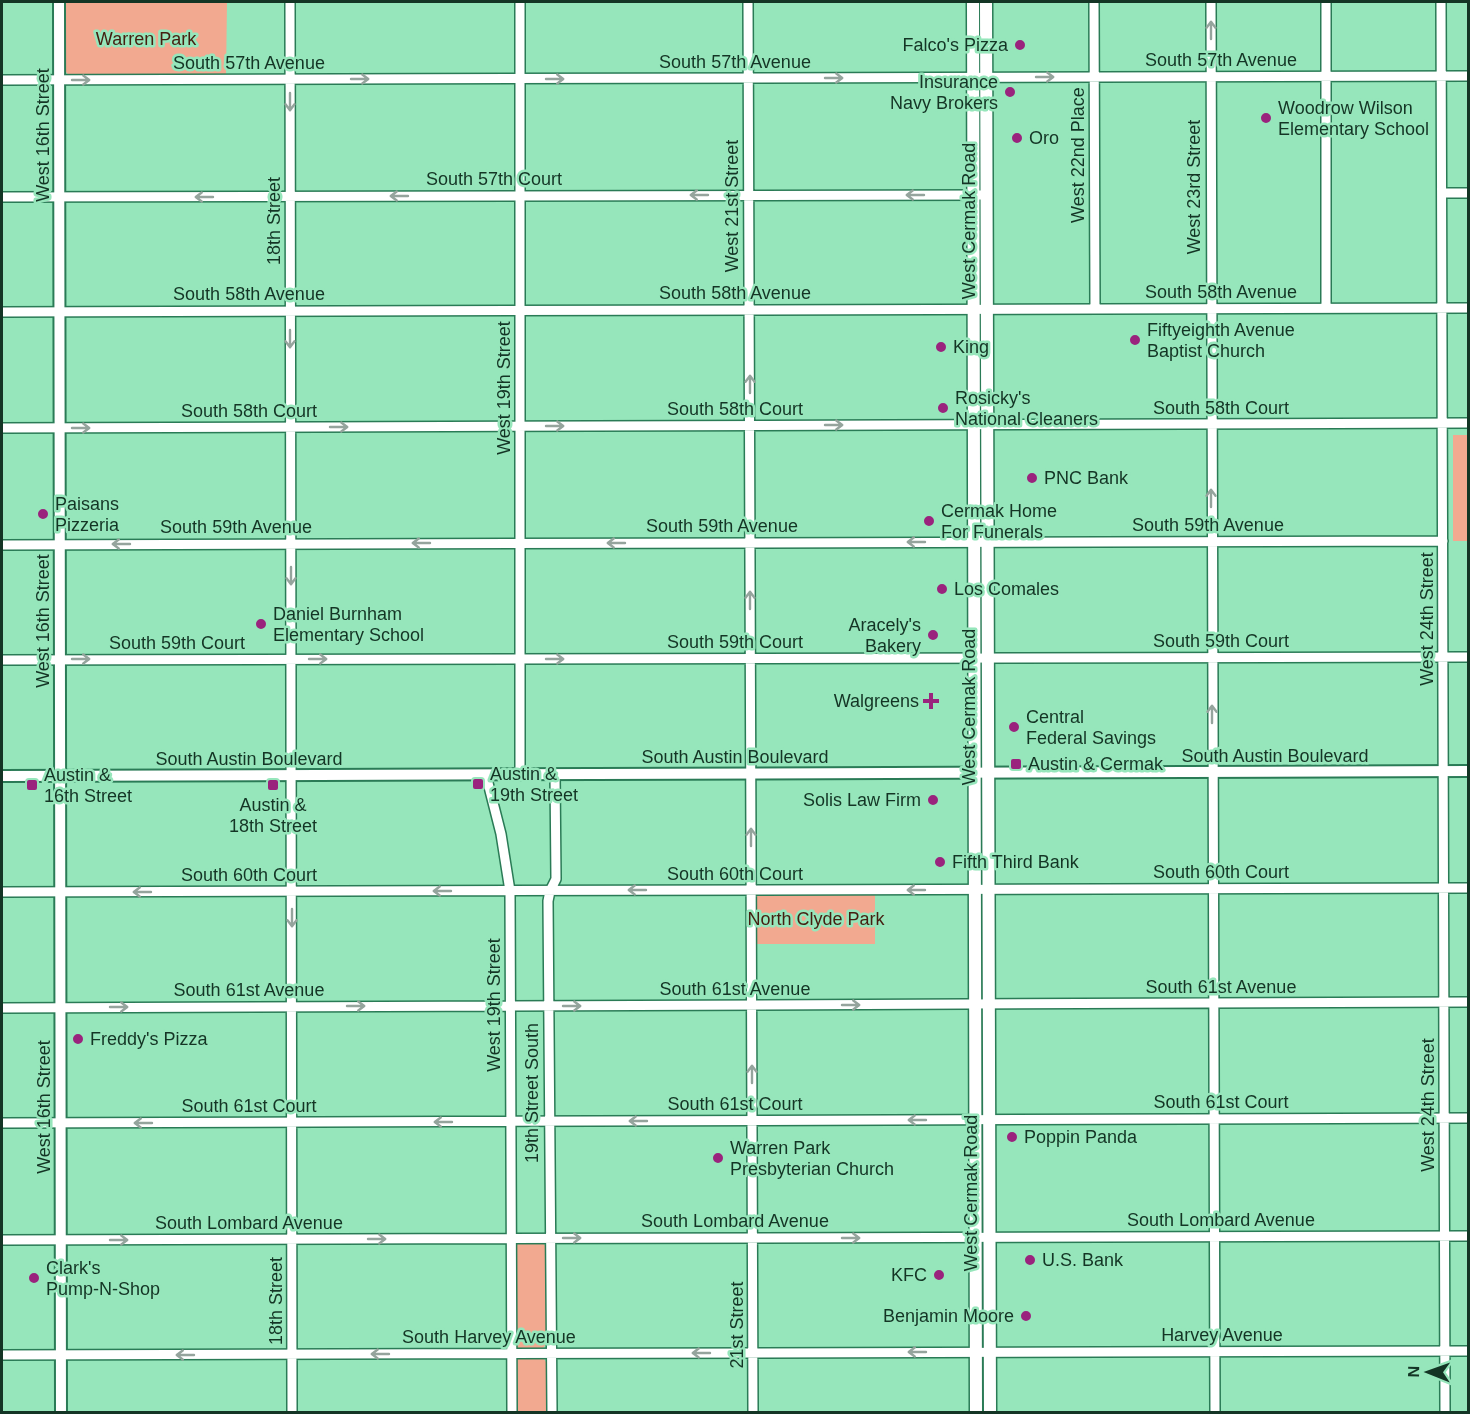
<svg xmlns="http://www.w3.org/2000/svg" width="1470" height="1414" viewBox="0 0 1470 1414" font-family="Arial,sans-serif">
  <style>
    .green { fill: #f2a990 }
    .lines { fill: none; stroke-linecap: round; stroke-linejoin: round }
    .minor-casing { stroke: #2a7b56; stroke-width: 12 }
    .tertiary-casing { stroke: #2a7b56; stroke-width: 14 }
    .secondary-casing { stroke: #2a7b56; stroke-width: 15 }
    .minor { stroke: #fff; stroke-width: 9 }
    .tertiary { stroke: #fff; stroke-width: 10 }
    .secondary { stroke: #fff; stroke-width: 12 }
    .oneway { stroke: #95a49d }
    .poi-dot { fill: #9a237d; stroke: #96e6bb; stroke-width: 2 }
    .labels { text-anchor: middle; stroke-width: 5; stroke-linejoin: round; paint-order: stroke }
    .park-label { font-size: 18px; fill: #451e10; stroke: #96e6bb }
    .poi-label { font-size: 18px; fill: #143525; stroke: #96e6bb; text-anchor: start }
    .street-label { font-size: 18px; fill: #143525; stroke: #96e6bb }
  </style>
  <rect width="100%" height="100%" fill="#96e6bb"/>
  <path class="green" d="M65,2H227L226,76H69L66,72Z
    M1453,435H1468V541H1453Z
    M875,894V944H757V895Z
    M543,1243L546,1247V1344L543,1348H518L515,1345V1247L518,1244Z
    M517,1359H544L546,1362V1412H515V1362Z"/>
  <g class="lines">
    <g class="minor-casing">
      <path id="minor" d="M290,2L292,1412
        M520,2V775
        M748,2L753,1412
        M1094,2L1095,309
        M1211,2L1215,1412
        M1326,2V308
        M1441,2L1445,1412
        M2,80L1468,76
        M1442,193H1468
        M2,197L986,195
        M2,312L1468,308
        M2,428L1468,423
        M2,545L1443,541
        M2,660L1468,657
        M486,775L501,834L510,891L512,1412
        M2,892L1468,888
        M2,1008L1468,1002
        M2,1123L1468,1118
        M2,1240L1468,1236
        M2,1355L1468,1351
        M552,1412L548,901L550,891L556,879L555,774"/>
    </g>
    <g class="tertiary-casing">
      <path id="tertiary" d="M59,2L61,1412
        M2,776L1468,771"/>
    </g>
    <g class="secondary-casing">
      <path id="secondary" d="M973,2L976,1412
        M986,2L990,1412"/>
    </g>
    <use href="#minor" class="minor"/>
    <use href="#tertiary" class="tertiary"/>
    <use href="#secondary" class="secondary"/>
  </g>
  <defs><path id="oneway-shaft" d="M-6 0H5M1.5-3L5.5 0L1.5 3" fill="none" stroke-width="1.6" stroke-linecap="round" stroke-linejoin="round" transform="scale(1.5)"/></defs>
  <g class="oneway">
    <use href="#oneway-shaft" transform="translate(1211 30) rotate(-90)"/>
    <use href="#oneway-shaft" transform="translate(1045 77)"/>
    <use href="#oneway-shaft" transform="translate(834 78)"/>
    <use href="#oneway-shaft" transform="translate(360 79)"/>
    <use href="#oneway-shaft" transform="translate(555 79)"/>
    <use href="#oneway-shaft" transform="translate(81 80)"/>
    <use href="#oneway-shaft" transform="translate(290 102) rotate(90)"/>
    <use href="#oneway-shaft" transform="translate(699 195) rotate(180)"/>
    <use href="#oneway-shaft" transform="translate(915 195) rotate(180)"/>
    <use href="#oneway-shaft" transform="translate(399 196) rotate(180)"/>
    <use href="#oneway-shaft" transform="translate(204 197) rotate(180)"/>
    <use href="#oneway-shaft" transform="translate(290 339) rotate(90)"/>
    <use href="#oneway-shaft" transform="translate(750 384) rotate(-90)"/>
    <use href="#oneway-shaft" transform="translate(834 425)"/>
    <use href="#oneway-shaft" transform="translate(555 426)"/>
    <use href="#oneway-shaft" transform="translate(339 427)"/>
    <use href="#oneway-shaft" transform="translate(81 428)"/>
    <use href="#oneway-shaft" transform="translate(1211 498) rotate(-90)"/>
    <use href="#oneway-shaft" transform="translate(916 542) rotate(180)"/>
    <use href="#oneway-shaft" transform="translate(421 543) rotate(180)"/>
    <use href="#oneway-shaft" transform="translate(616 543) rotate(180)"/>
    <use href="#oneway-shaft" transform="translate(121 544) rotate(180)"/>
    <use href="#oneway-shaft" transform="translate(291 576) rotate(90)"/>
    <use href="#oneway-shaft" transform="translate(750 600) rotate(-90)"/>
    <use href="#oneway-shaft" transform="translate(81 659)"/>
    <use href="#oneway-shaft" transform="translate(318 659)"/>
    <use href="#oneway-shaft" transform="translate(555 659)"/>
    <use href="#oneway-shaft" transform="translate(1212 714) rotate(-90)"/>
    <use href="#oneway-shaft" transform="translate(751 837) rotate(-90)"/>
    <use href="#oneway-shaft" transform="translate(637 890) rotate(180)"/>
    <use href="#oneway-shaft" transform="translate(916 890) rotate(180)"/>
    <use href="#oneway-shaft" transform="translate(442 891) rotate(180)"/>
    <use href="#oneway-shaft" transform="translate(142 892) rotate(180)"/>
    <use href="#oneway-shaft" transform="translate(292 918) rotate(90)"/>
    <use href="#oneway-shaft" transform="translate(851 1005)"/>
    <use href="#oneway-shaft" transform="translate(356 1006)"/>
    <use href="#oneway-shaft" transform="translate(572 1006)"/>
    <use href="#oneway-shaft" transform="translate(119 1007)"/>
    <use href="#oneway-shaft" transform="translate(752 1074) rotate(-90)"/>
    <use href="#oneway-shaft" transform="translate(917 1120) rotate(180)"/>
    <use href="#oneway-shaft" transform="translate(638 1121) rotate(180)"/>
    <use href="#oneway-shaft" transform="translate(443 1122) rotate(180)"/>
    <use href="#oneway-shaft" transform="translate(143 1123) rotate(180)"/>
    <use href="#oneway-shaft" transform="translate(572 1238)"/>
    <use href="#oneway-shaft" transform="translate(851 1238)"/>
    <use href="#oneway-shaft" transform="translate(377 1239)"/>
    <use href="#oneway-shaft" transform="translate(119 1240)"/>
    <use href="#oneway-shaft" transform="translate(917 1352) rotate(180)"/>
    <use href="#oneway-shaft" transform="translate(701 1353) rotate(180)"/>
    <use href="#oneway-shaft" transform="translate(380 1354) rotate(180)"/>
    <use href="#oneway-shaft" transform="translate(185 1355) rotate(180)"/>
  </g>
  <g class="poi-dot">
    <circle cx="1020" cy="45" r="6"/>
    <circle cx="1010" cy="92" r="6"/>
    <circle cx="1266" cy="118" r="6"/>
    <circle cx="1017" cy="138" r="6"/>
    <circle cx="1135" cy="340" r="6"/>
    <circle cx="941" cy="347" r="6"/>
    <circle cx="943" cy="408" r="6"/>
    <circle cx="1032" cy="478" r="6"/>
    <circle cx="43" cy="514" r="6"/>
    <circle cx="929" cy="521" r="6"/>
    <circle cx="942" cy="589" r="6"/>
    <circle cx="261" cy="624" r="6"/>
    <circle cx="933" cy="635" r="6"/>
    <path d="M928 692h6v6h6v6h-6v6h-6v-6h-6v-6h6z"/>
    <circle cx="1014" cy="727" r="6"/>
    <rect x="1010" y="758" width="12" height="12" rx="3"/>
    <rect x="472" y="778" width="12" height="12" rx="3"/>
    <rect x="26" y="779" width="12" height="12" rx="3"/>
    <rect x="267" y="779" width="12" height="12" rx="3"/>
    <circle cx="933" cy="800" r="6"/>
    <circle cx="940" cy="862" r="6"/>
    <circle cx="78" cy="1039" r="6"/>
    <circle cx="1012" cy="1137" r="6"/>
    <circle cx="718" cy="1158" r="6"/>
    <circle cx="1030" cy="1260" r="6"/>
    <circle cx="939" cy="1275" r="6"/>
    <circle cx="34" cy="1278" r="6"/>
    <circle cx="1026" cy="1316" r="6"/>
  </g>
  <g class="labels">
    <g class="park-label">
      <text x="146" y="45">Warren Park</text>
      <text x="816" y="925">North Clyde Park</text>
    </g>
    <g class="poi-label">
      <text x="1008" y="51" text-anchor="end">Falco's Pizza</text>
      <text x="998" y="88" text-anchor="end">Insurance<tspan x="998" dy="21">Navy Brokers</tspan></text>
      <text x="1278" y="114">Woodrow Wilson<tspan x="1278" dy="21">Elementary School</tspan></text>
      <text x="1029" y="144">Oro</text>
      <text x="1147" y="336">Fiftyeighth Avenue<tspan x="1147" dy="21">Baptist Church</tspan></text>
      <text x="953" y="353">King</text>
      <text x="955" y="404">Rosicky's<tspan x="955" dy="21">National Cleaners</tspan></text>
      <text x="1044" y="484">PNC Bank</text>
      <text x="55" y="510">Paisans<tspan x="55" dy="21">Pizzeria</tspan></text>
      <text x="941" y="517">Cermak Home<tspan x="941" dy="21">For Funerals</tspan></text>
      <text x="954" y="595">Los Comales</text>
      <text x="273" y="620">Daniel Burnham<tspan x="273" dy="21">Elementary School</tspan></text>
      <text x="921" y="631" text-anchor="end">Aracely's<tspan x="921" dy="21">Bakery</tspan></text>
      <text x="919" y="707" text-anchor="end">Walgreens</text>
      <text x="1026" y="723">Central<tspan x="1026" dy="21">Federal Savings</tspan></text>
      <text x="1028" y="770">Austin &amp; Cermak</text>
      <text x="490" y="780">Austin &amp;<tspan x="490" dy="21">19th Street</tspan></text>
      <text x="44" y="781">Austin &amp;<tspan x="44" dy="21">16th Street</tspan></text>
      <text x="921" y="806" text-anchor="end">Solis Law Firm</text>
      <text x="273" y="811" text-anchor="middle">Austin &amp;<tspan x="273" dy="21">18th Street</tspan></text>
      <text x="952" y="868">Fifth Third Bank</text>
      <text x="90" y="1045">Freddy's Pizza</text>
      <text x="1024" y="1143">Poppin Panda</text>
      <text x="730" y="1154">Warren Park<tspan x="730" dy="21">Presbyterian Church</tspan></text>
      <text x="1042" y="1266">U.S. Bank</text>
      <text x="46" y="1274">Clark's<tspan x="46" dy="21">Pump-N-Shop</tspan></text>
      <text x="927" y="1281" text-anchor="end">KFC</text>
      <text x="1014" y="1322" text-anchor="end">Benjamin Moore</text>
    </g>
    <g class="street-label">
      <text x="1221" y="66">South 57th Avenue</text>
      <text x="735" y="68">South 57th Avenue</text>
      <text x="249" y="69">South 57th Avenue</text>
      <text transform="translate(43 135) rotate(-90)" y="6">West 16th Street</text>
      <text transform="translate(1078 155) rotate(-90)" y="6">West 22nd Place</text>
      <text x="494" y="185">South 57th Court</text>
      <text transform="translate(1194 187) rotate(-90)" y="6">West 23rd Street</text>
      <text transform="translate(732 206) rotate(-90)" y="6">West 21st Street</text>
      <text transform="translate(274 221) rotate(-90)" y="6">18th Street</text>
      <text transform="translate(969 221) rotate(-90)" y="6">West Cermak Road</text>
      <text x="1221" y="298">South 58th Avenue</text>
      <text x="735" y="299">South 58th Avenue</text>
      <text x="249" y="300">South 58th Avenue</text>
      <text transform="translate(504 388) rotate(-90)" y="6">West 19th Street</text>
      <text x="1221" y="414">South 58th Court</text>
      <text x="735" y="415">South 58th Court</text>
      <text x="249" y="417">South 58th Court</text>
      <text x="1208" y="531">South 59th Avenue</text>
      <text x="722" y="532">South 59th Avenue</text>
      <text x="236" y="533">South 59th Avenue</text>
      <text transform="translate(1427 619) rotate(-90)" y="6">West 24th Street</text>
      <text transform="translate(43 621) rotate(-90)" y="6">West 16th Street</text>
      <text x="1221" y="647">South 59th Court</text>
      <text x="735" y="648">South 59th Court</text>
      <text x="177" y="649">South 59th Court</text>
      <text transform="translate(969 707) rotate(-90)" y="6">West Cermak Road</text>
      <text x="1275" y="762">South Austin Boulevard</text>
      <text x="735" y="763">South Austin Boulevard</text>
      <text x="249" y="765">South Austin Boulevard</text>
      <text x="1221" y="878">South 60th Court</text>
      <text x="735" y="880">South 60th Court</text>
      <text x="249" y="881">South 60th Court</text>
      <text x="1221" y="993">South 61st Avenue</text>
      <text x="735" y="995">South 61st Avenue</text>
      <text x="249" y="996">South 61st Avenue</text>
      <text transform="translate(494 1005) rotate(-90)" y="6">West 19th Street</text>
      <text transform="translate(532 1093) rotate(-90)" y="6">19th Street South</text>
      <text x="1221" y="1108">South 61st Court</text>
      <text x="735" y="1110">South 61st Court</text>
      <text transform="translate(1428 1105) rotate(-90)" y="6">West 24th Street</text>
      <text x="249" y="1112">South 61st Court</text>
      <text transform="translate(44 1107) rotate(-90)" y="6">West 16th Street</text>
      <text transform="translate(971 1193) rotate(-90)" y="6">West Cermak Road</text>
      <text x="1221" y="1226">South Lombard Avenue</text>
      <text x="735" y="1227">South Lombard Avenue</text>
      <text x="249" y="1229">South Lombard Avenue</text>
      <text transform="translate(276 1301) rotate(-90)" y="6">18th Street</text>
      <text transform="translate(737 1325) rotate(-90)" y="6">21st Street</text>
      <text x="1222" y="1341">Harvey Avenue</text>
      <text x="489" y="1343">South Harvey Avenue</text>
    </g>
  </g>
  <rect width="1470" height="1414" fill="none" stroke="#143525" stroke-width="6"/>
  <g transform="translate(1428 1372) rotate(271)" stroke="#96e6bb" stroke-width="4.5" paint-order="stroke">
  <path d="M0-4.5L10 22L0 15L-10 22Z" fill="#143525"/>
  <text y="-9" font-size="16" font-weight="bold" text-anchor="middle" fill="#143525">N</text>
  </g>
</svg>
